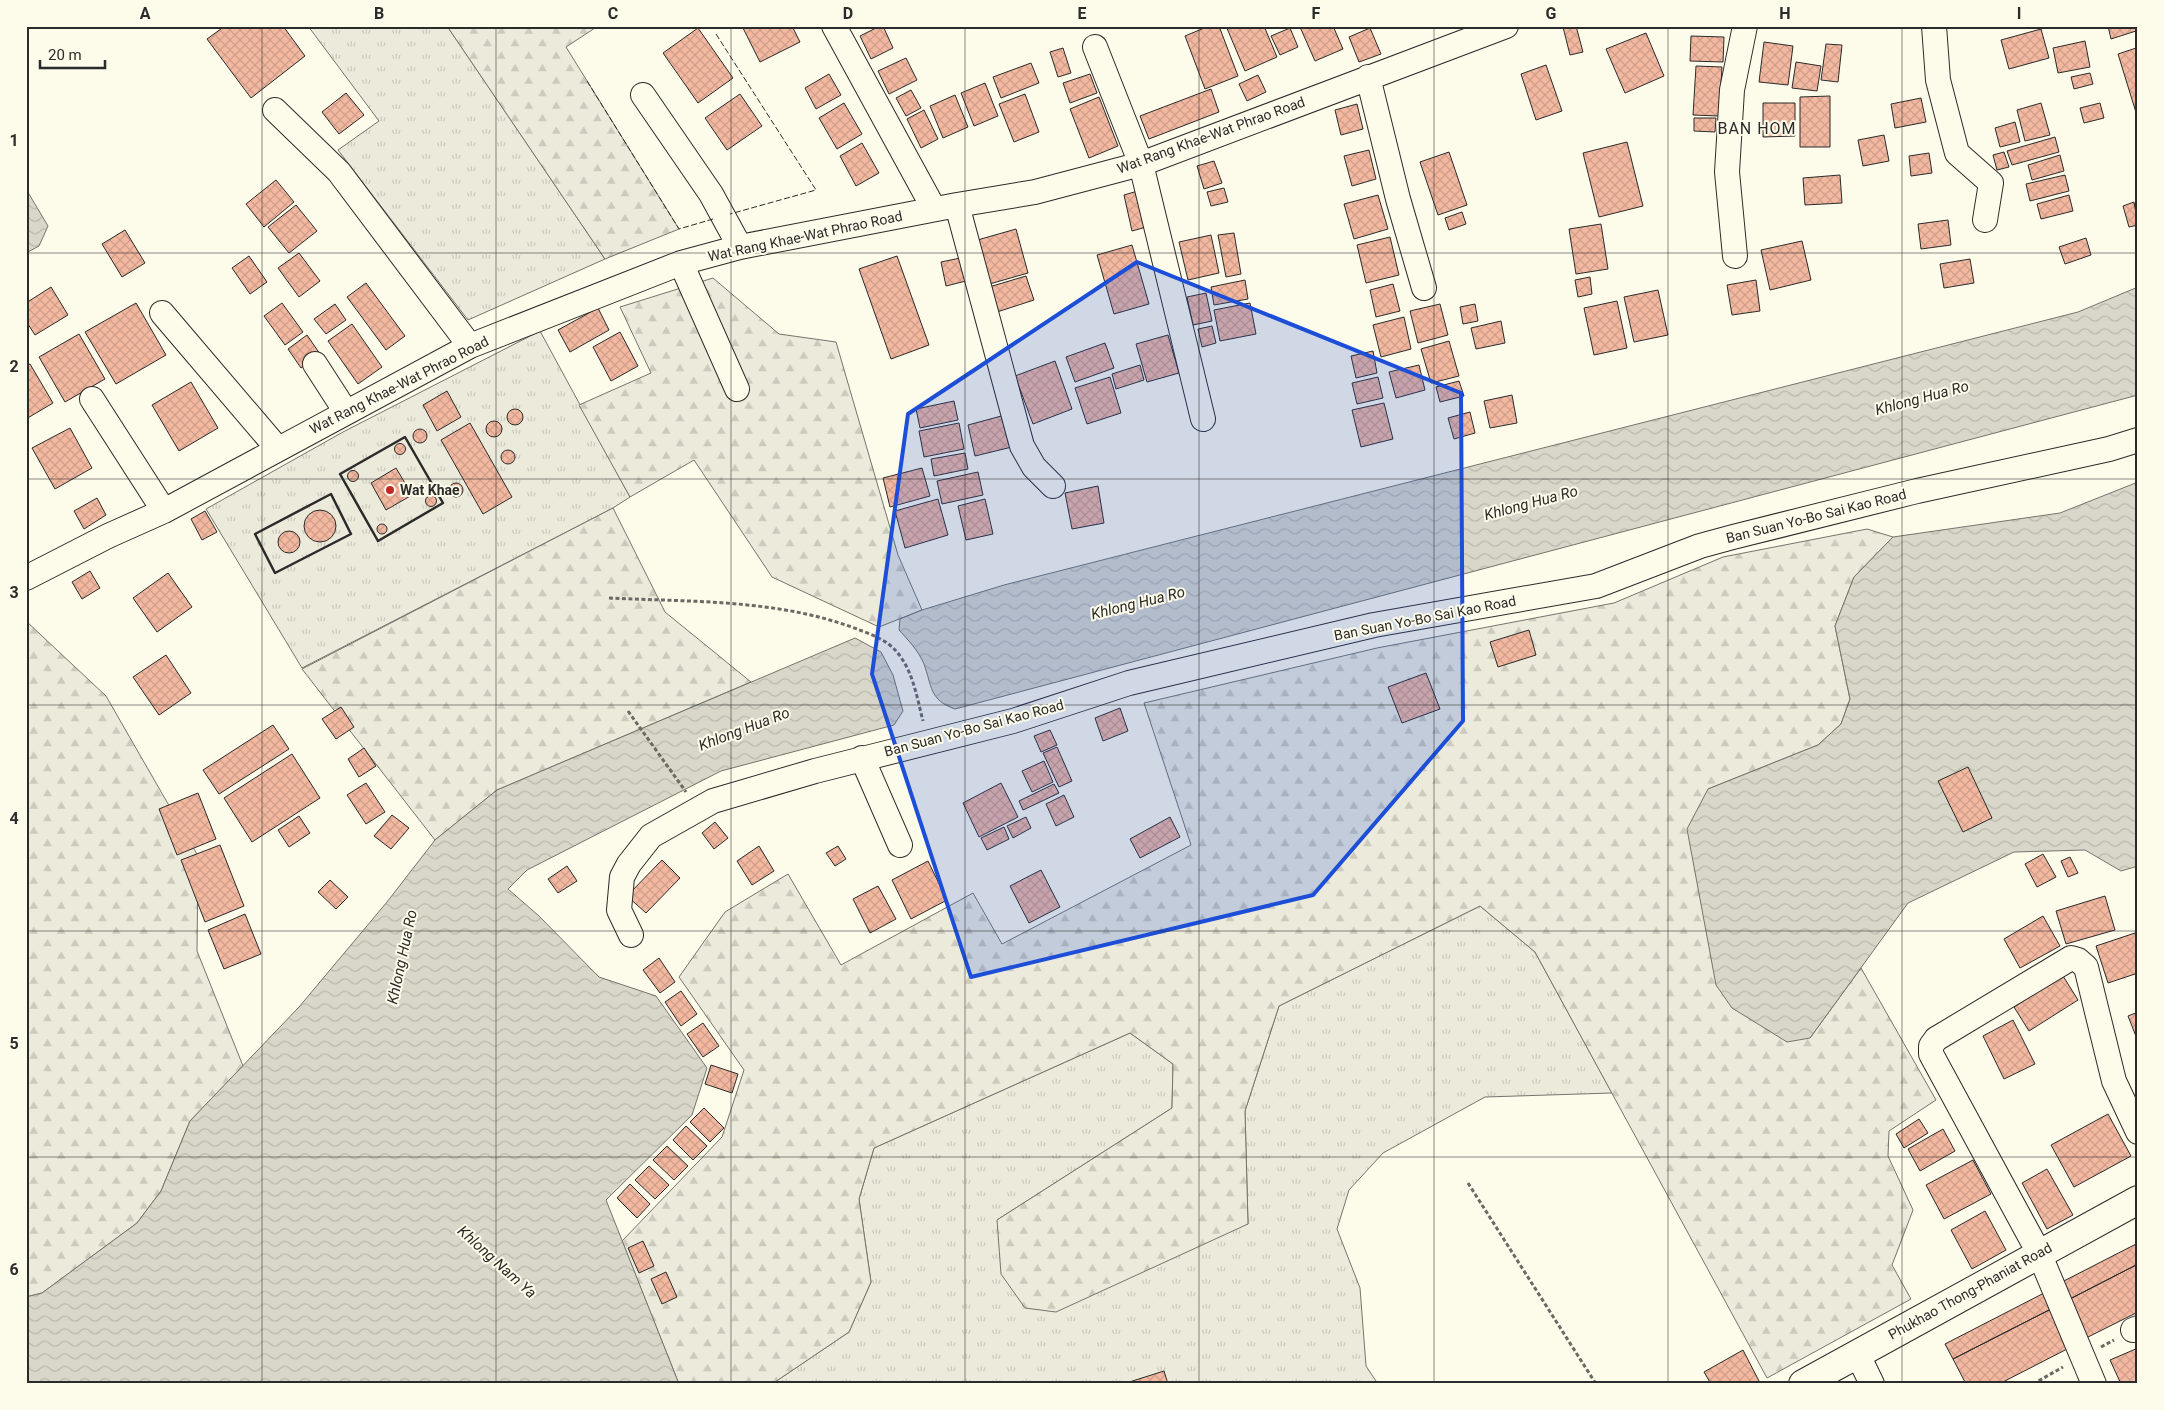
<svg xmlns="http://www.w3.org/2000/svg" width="2164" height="1410" viewBox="0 0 2164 1410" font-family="Roboto,sans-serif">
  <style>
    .grass { fill: url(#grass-tufts); stroke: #74746e }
    .forest { fill: url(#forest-firs); stroke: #74746e }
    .water { fill: url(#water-waves); stroke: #74746e }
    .building { fill: url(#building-cross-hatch); stroke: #2b2b2b }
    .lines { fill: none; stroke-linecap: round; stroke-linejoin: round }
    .minor-casing { stroke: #2b2b2b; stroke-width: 26 }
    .major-casing { stroke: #2b2b2b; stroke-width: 30 }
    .path { stroke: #6a6964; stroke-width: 3; stroke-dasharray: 4 2.5; stroke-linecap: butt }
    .minor { stroke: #fdfbea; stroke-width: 24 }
    .major { stroke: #fdfbea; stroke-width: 28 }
    .fence { stroke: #2b2b2b; stroke-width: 1; stroke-dasharray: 6 2.5; stroke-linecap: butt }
    .wall { stroke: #2b2b2b; stroke-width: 2.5 }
    .marked { fill: #1d4ed8; fill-opacity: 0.2; stroke: #1d4ed8; stroke-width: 4; stroke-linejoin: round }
    .grid { fill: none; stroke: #2b2b2b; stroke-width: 1; stroke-opacity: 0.55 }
    .poi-dot { fill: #c62828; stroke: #fdfbea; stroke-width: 2 }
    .labels { text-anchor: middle; stroke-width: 4; stroke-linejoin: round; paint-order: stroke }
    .street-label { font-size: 14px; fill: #2b2b2b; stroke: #fdfbea }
    .poi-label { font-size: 14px; font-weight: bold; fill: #2b2b2b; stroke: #fdfbea; text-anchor: start }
    .water-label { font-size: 15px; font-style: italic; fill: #2b2b2b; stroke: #fdfbea }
    .quarter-label { font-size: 16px; letter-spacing: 1px; fill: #2b2b2b; stroke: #fdfbea }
    .neatline { fill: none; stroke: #2b2b2b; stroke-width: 2 }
    .grid-label { font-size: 16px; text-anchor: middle; font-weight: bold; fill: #2b2b2b }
  </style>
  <defs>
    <pattern id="grass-tufts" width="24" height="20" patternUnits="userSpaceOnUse" patternTransform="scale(1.25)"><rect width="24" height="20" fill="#ecebdb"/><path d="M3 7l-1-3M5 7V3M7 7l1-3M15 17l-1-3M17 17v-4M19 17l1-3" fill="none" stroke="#cbcabc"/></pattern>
    <pattern id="forest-firs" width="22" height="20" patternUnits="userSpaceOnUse" patternTransform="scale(1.25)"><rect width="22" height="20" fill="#ecebdb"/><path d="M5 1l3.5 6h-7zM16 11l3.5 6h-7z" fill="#cbcabc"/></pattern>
    <pattern id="water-waves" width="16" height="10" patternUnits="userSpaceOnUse" patternTransform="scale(1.25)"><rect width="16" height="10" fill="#d8d7c9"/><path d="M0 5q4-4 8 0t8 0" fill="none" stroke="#bab9ad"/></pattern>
    <pattern id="building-cross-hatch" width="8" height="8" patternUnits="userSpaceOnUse" patternTransform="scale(1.25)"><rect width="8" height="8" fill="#f2b8a0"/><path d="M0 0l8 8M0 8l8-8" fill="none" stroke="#d09e8a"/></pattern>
  </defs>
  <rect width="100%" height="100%" fill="#fdfbea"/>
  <path class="grass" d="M308,26H447L605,259L468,320L338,150L379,121Z
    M540,331L630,497L613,508L302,668L206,509L343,432Z
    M1480,906L1535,952L1612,1093L1485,1097L1383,1153L1349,1190L1337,1229L1360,1288L1366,1366L1378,1384H772L849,1332L871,1282L859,1199L874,1148L1130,1033L1173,1064L1172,1108L997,1220L1248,1224L1245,1111L1279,1006Z"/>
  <path class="forest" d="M447,26H598L566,47L679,229L605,259Z
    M713,278L779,334L836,342L898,555L922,610L879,627L772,577L694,460L630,497L579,405L651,373L620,307Z
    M613,508L665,612L751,682L497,790L435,840L302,669Z
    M1867,529L1893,537L1854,577L1835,626L1850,699L1841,724L1818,745L1708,789L1810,1038L1861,968L1936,1100L1889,1131L1888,1156L1913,1210L1892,1265L1911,1299L1767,1378L1535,952L1480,906L1279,1006L1245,1111L1248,1224L1056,1312L1025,1308L1001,1274L997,1220L1172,1108L1173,1064L1130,1033L874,1148L859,1199L871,1282L849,1332L772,1384H679L622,1241L722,1137L744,1070L679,977L725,912L788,874L841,965L973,893L1002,944L1191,845L1144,703L1377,648L1614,603L1723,557Z
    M26,621L106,696L198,856L197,951L243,1066L190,1121L161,1191L137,1223L42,1293L26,1297Z"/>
  <path class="water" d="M26,189L48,226L39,246L26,253Z
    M2138,287V395L955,709C929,700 932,686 924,664C918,650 909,641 899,630L900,619L922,610L1004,585L2078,312Z
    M2138,482V866L2121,871L2085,850L2014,852L1908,903L1810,1038L1787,1042L1732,1008L1716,985L1687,829L1708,789L1818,745L1841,724L1850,699L1835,626L1854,577L1893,537L2060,513Z
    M855,638L881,652L893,675L903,711L894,725L721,771L527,870L508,889L539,916L599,977L656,996L707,1068L692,1115L606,1200L679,1384H26V1297L42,1293L137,1223L161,1191L190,1121L299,1007L387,902L435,840L497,790Z"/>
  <path class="building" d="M225,26H283L305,56L251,98L207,39Z
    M742,26H792L800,42L760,62Z
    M880,26H883L893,48L871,59L860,36Z
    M1209,26H1219L1238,76L1205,89L1185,36Z
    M1226,26H1264L1277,57L1245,71Z
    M1333,26L1343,49L1315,61L1300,27Z
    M1576,26L1583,52L1570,55L1563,27Z
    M1705,26H1732V28Z
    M2108,26H2135L2136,31L2111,39Z
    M698,28L733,78L698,103L663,53Z
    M1290,28L1298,47L1280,55L1271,36Z
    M1370,28L1381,54L1359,62L1349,37Z
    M2041,29L2049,58L2009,69L2001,40Z
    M1646,33L1664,76L1625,93L1606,49Z
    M1691,36L1724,37L1723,62L1690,61Z
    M2085,41L2090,67L2058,73L2053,48Z
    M1764,42L1793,46L1788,85L1759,82Z
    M1826,44L1842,45L1838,82L1821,80Z
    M1063,48L1071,73L1058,77L1050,52Z
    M2136,48L2138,53V119L2118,54Z
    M906,58L917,80L889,94L878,71Z
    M1796,62L1821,66L1817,91L1792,88Z
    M1031,63L1039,83L1001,98L993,77Z
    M1546,65L1562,111L1536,120L1521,74Z
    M1696,66L1722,67L1719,116L1693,115Z
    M2090,73L2093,84L2074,89L2071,77Z
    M829,74L841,95L816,109L805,88Z
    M1090,74L1097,93L1070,103L1063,83Z
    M1258,75L1266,92L1247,101L1239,84Z
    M985,83L998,116L974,126L961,93Z
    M1211,89L1219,112L1149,139L1140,116Z
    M911,90L921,108L906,116L896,98Z
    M346,93L364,115L339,134L322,112Z
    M740,94L762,126L727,150L705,118Z
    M1025,94L1039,132L1014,142L999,104Z
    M955,95L968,127L943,138L930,106Z
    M1830,96V147H1800V97Z
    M1099,97L1118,146L1089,158L1070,109Z
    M1921,98L1926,122L1895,128L1891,104Z
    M844,103L862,134L837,149L819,118Z
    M1763,103H1795V136L1763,137Z
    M2041,103L2050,135L2025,141L2017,110Z
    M2100,103L2104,118L2084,123L2080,108Z
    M1357,104L1363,129L1341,135L1335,110Z
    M924,110L938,139L921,148L907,119Z
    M1694,118H1716L1715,132L1694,131Z
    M2015,122L2020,142L2000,147L1995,128Z
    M1884,135L1889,161L1863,166L1858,140Z
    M2055,137L2059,152L2012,165L2007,151Z
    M1627,142L1643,206L1599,217L1583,153Z
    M862,143L879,173L856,186L840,156Z
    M1369,150L1376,179L1352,186L1344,156Z
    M1449,152L1467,205L1438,215L1420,162Z
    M2004,152L2009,167L1997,170L1993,155Z
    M1929,153L1932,173L1911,176L1909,156Z
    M2060,155L2064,171L2032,180L2028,165Z
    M1214,161L1222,183L1204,189L1197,166Z
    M1840,175L1842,203L1805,205L1803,178Z
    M2065,175L2069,191L2030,201L2026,184Z
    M276,180L294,202L264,227L246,204Z
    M1224,188L1228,202L1211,206L1207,192Z
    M1141,190L1150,226L1132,231L1124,195Z
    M1378,195L1388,229L1354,239L1344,204Z
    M2069,195L2073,211L2041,219L2037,204Z
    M2134,202L2138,225L2129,227L2123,206Z
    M296,205L317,231L289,253L268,227Z
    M1462,212L1466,224L1449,230L1445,218Z
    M1948,220L1951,245L1921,249L1918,224Z
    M1601,224L1608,269L1576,274L1569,229Z
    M1016,229L1028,273L986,285L974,241Z
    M125,230L145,263L122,277L102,244Z
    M1234,233L1241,274L1226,277L1218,235Z
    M1211,235L1219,273L1188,280L1179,242Z
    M1390,237L1399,275L1366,283L1357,245Z
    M2086,238L2091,255L2065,264L2059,247Z
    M1802,241L1811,280L1770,290L1761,250Z
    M1132,245L1149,304L1114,314L1097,255Z
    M299,253L320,281L299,297L278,268Z
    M249,256L267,282L250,294L232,268Z
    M897,256L929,345L891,359L859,269Z
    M965,257L970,280L946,286L941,262Z
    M1970,259L1974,283L1944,288L1940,264Z
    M1026,276L1034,300L997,312L989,287Z
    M1590,277L1592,294L1578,297L1575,280Z
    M1245,280L1248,299L1214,305L1211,287Z
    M1756,280L1760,311L1732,315L1727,285Z
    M366,283L405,336L386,350L347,297Z
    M1393,284L1400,311L1376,317L1370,290Z
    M51,287L68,315L35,335L26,321V303Z
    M1658,290L1668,335L1634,342L1624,297Z
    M1206,293L1212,321L1193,325L1187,297Z
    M1617,301L1627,348L1594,355L1584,308Z
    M136,303L166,355L116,384L85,332Z
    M282,303L303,332L285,345L264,316Z
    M1250,303L1256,334L1220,341L1214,310Z
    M335,304L346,320L326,334L314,319Z
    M1440,304L1448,335L1418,343L1410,311Z
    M1475,304L1478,321L1463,324L1460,307Z
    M598,308L609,330L570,352L558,330Z
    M1404,317L1411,349L1381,357L1373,325Z
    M1501,321L1505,343L1476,349L1471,328Z
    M352,324L382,367L358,384L328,341Z
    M1212,326L1216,343L1202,347L1198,329Z
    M620,332L638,366L611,381L593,347Z
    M79,334L105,379L65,402L39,357Z
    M307,335L320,354L301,368L288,349Z
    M1168,335L1179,373L1147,382L1136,344Z
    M1449,341L1459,376L1431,383L1421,349Z
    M1105,343L1114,368L1075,382L1066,357Z
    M1373,351L1377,373L1356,378L1351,356Z
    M1055,361L1072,409L1033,424L1015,376Z
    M30,364L53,403L26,419V366Z
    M1140,365L1144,380L1116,389L1112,374Z
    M1419,365L1425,390L1396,398L1389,372Z
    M1110,377L1121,413L1087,424L1075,388Z
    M1378,377L1383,398L1357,404L1352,383Z
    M1459,381L1464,396L1440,402L1436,387Z
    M191,382L218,428L179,451L152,405Z
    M447,391L461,417L437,431L423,405Z
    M1512,395L1517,423L1490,428L1484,401Z
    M954,401L958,420L920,428L916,409Z
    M1384,403L1393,439L1361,447L1352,410Z
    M507 417a8 8 0 1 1 16 0a8 8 0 1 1-16 0Z
    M1470,412L1475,433L1454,439L1448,418Z
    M1005,415L1012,447L975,456L968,425Z
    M486 429a8 8 0 1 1 16 0a8 8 0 1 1-16 0Z
    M470,423L512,497L483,514L441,440Z
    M959,423L964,449L924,457L919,431Z
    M70,428L92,468L55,489L32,448Z
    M413 436a7 7 0 1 1 14 0a7 7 0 1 1-14 0Z
    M394.5 449a5.5 5.5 0 1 1 11 0a5.5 5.5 0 1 1-11 0Z
    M501 457a7 7 0 1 1 14 0a7 7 0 1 1-14 0Z
    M965,453L968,469L934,476L931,459Z
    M396,468L412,495L386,510L371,483Z
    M922,468L930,496L890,507L883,478Z
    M347.5 476a5.5 5.5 0 1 1 11 0a5.5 5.5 0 1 1-11 0Z
    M978,472L983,495L942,504L937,481Z
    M449 490a7 7 0 1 1 14 0a7 7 0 1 1-14 0Z
    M1098,486L1104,523L1072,529L1065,493Z
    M425.5 501a5.5 5.5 0 1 1 11 0a5.5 5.5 0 1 1-11 0Z
    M97,498L106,515L84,529L74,511Z
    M938,499L948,535L905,548L895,511Z
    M985,499L993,534L966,540L958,506Z
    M304 526a16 16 0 1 1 32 0a16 16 0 1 1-32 0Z
    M205,511L217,532L202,540L191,519Z
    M377 529a5 5 0 1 1 10 0a5 5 0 1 1-10 0Z
    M278 542a11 11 0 1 1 22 0a11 11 0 1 1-22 0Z
    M90,571L100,588L82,599L72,582Z
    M168,573L192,607L157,632L133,598Z
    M1529,630L1536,655L1498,667L1490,642Z
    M166,655L191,693L159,715L133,677Z
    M1426,673L1440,709L1402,723L1388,687Z
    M341,707L354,727L336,739L322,719Z
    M1120,708L1128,731L1103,741L1095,718Z
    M273,725L289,749L219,794L203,770Z
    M1050,730L1057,745L1041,752L1034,736Z
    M1057,747L1072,781L1059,787L1043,753Z
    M364,748L376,766L359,777L348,759Z
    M292,754L320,798L252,842L224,798Z
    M1044,761L1053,782L1032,792L1022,771Z
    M1968,767L1992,818L1963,832L1938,781Z
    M366,783L385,812L366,824L347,795Z
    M1001,783L1018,817L979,837L963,803Z
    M1054,784L1059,793L1023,810L1019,801Z
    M198,793L216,839L177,855L159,809Z
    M1064,795L1074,817L1056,826L1046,804Z
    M392,815L409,828L391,849L374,836Z
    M299,816L310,833L289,847L278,830Z
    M1026,817L1031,828L1013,838L1007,826Z
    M1170,817L1180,837L1140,858L1130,839Z
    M715,822L728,838L714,849L702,833Z
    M1004,827L1009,839L987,850L981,838Z
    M220,845L244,906L205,922L181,860Z
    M759,846L774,871L752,885L737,861Z
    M838,846L846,859L835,866L826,853Z
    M2043,854L2056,877L2037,887L2025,864Z
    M2070,857L2078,873L2068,877L2061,861Z
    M662,860L680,878L646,913L627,896Z
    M928,861L947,900L911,919L892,880Z
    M567,866L577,881L558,893L548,879Z
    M1041,870L1060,907L1029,923L1010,886Z
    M330,880L348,897L336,909L318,892Z
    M878,886L896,919L870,933L853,899Z
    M2105,896L2115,930L2066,944L2056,911Z
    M245,914L261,954L224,969L208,930Z
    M2043,916L2060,946L2020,968L2004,939Z
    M2138,932V973L2108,983L2096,946Z
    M659,958L675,982L660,993L643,970Z
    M2063,976L2078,1000L2029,1031L2014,1007Z
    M681,991L697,1014L681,1026L665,1002Z
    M2138,1012V1038L2137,1039L2128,1016Z
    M2013,1020L2035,1064L2004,1079L1983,1036Z
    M703,1023L719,1046L703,1057L687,1034Z
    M711,1065L738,1074L732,1093L705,1084Z
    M704,1108L724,1128L710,1142L690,1122Z
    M2108,1114L2131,1156L2074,1187L2051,1145Z
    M1919,1119L1928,1133L1904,1148L1896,1134Z
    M686,1126L707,1146L693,1160L673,1140Z
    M1943,1129L1955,1151L1920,1171L1908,1149Z
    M667,1146L688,1166L674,1180L653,1160Z
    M1973,1160L1991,1194L1944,1219L1926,1185Z
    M649,1166L669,1185L655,1199L635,1180Z
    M2047,1169L2073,1215L2047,1229L2022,1183Z
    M630,1184L650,1204L637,1218L617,1198Z
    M1985,1211L2006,1250L1972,1269L1951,1230Z
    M643,1241L654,1266L639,1273L628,1248Z
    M2138,1243V1264L2066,1301L2058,1284Z
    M2138,1264V1312L2084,1339L2066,1301Z
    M666,1272L677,1297L662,1304L651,1279Z
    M2046,1292L2053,1308L1953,1359L1945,1344Z
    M2053,1308L2071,1347L1999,1384H1966L1953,1359Z
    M2138,1348V1384H2121L2110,1360Z
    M1743,1350L1759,1381L1754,1384H1711L1704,1372Z
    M1164,1371L1168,1384H1123Z"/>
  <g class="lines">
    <g class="minor-casing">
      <path id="minor" d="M834,26L934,209
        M1934,26L1938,80L1957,153L1991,183L1985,220
        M1095,47L1141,164L1203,419
        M1368,77L1398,199L1424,288
        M643,95L711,194L740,247
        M275,110L339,172L470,346
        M957,205L1022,446L1034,467L1053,486
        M1735,256L1727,172L1732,90L1745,26
        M681,263L737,389
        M162,313L278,449
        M315,364L346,412
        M92,399L164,511
        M26,578L108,536L164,511L470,346L681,263L740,247L957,205L1035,192L1141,164L1506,26
        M862,758L900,845
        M631,935L619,910L622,877L629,864L651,836L713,801L815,771L1013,721L1129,683L1374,625L1596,586L1700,546L1733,537L1917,491L2109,449L2138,440
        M2133,1330L2138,1328
        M1857,1353L1872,1384
        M2094,1384L2039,1253L1931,1054V1046L1936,1039L2071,958L2078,960L2086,967L2114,1081L2138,1132"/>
    </g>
    <g class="major-casing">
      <path id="major" d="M1803,1384L2138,1200"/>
    </g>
    <path class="path" d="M609,598C692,602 778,599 857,629C870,634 887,640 896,651C913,670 917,698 923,721
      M628,711L686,792
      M1468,1183L1596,1384
      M2101,1347L2114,1340
      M2033,1384L2063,1367"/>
    <use href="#minor" class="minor"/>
    <use href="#major" class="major"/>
    <path class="fence" d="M716,34L816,190L730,214
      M587,81L679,229L713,219"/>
    <path class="wall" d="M405,437L443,503L378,541L340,474Z
      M331,494L351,534L275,573L255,534Z"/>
  </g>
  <path class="marked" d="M1137,262L1461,393L1463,721L1313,895L971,977L872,674L908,414Z"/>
  <path class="grid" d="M262,26V1384M496,26V1384M731,26V1384M965,26V1384M1199,26V1384M1434,26V1384M1668,26V1384M1902,26V1384M26,253H2138M26,479H2138M26,705H2138M26,931H2138M26,1157H2138"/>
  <circle class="poi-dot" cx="390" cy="490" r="5"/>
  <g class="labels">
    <g class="street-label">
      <text transform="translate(1211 135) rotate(-20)" y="5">Wat Rang Khae-Wat Phrao Road</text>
      <text transform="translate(805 236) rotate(-12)" y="5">Wat Rang Khae-Wat Phrao Road</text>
      <text transform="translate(399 385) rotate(-27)" y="5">Wat Rang Khae-Wat Phrao Road</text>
      <text transform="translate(1816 516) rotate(-14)" y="5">Ban Suan Yo-Bo Sai Kao Road</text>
      <text transform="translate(1425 618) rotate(-11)" y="5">Ban Suan Yo-Bo Sai Kao Road</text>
      <text transform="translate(974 728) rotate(-15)" y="5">Ban Suan Yo-Bo Sai Kao Road</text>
      <text transform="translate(1970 1291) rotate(-29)" y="5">Phukhao Thong-Phaniat Road</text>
    </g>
    <g class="poi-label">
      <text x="400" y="495">Wat Khae</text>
    </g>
    <g class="water-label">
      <text transform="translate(1922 398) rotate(-15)" y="5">Khlong Hua Ro</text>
      <text transform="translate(1531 503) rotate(-15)" y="5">Khlong Hua Ro</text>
      <text transform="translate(1138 603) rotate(-14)" y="5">Khlong Hua Ro</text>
      <text transform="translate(744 729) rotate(-21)" y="5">Khlong Hua Ro</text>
      <text transform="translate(402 957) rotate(-78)" y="5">Khlong Hua Ro</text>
      <text transform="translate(497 1262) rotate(42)" y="5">Khlong Nam Ya</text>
    </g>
    <g class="quarter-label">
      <text x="1757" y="134">BAN HOM</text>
    </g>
  </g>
  <rect width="2164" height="1410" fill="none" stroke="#fdfbea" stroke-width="55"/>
  <path d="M40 60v8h65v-8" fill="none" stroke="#2b2b2b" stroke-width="2.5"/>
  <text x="48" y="60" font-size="15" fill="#2b2b2b" stroke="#fdfbea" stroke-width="4" paint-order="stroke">20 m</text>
  <rect x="28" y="28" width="2108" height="1354" class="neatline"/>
  <g class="grid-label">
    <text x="145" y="19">A</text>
    <text x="379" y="19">B</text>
    <text x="613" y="19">C</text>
    <text x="848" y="19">D</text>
    <text x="1082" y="19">E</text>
    <text x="1316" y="19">F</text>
    <text x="1551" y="19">G</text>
    <text x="1785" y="19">H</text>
    <text x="2019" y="19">I</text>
    <text x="14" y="146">1</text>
    <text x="14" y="372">2</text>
    <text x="14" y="598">3</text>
    <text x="14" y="824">4</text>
    <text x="14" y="1049">5</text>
    <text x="14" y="1275">6</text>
  </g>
</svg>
